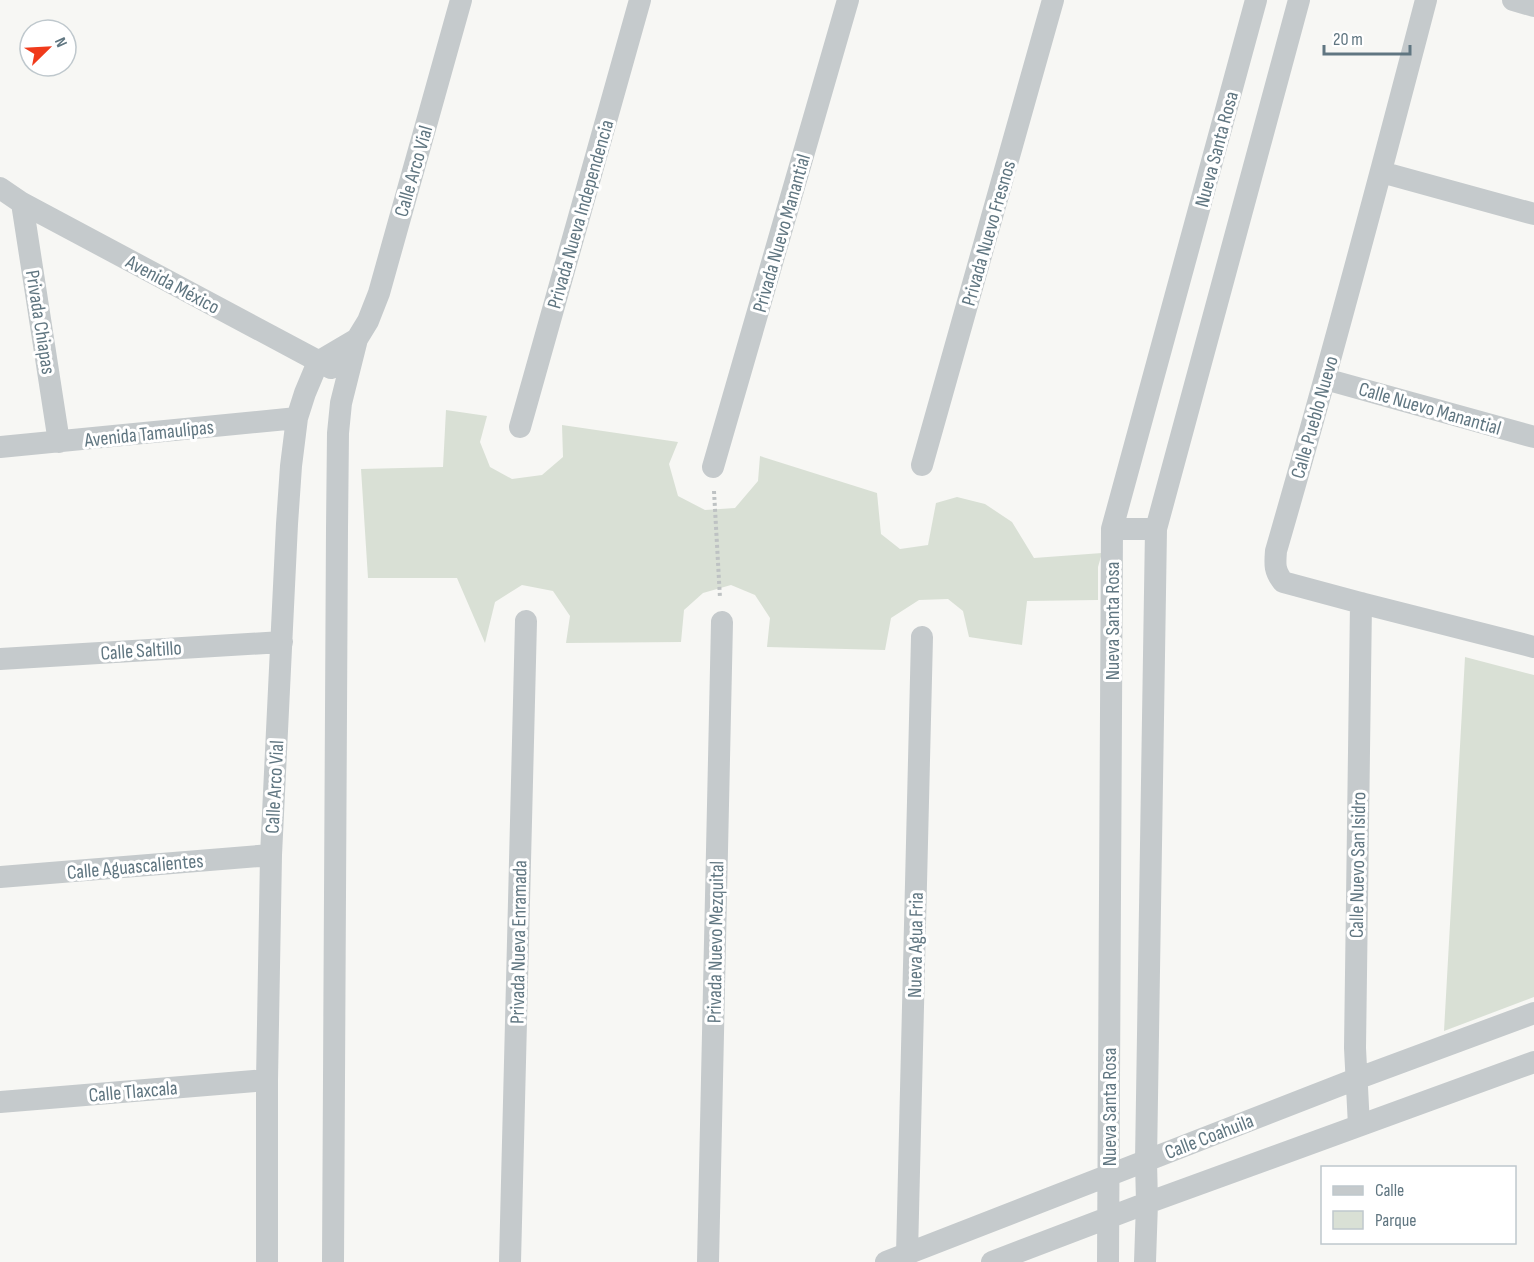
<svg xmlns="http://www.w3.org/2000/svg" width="1534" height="1262" viewBox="0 0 1534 1262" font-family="'Sofia Sans Condensed',sans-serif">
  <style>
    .green { fill: #d9e0d5 }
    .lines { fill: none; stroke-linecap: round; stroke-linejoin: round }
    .path { stroke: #bec2c3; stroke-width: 4; stroke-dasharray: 3 3; stroke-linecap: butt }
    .street { stroke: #c5cacc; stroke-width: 22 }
    .labels { text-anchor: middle; stroke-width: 6; stroke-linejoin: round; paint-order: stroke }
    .street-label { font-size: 20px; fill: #607681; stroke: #fff }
  </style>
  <rect width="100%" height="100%" fill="#f7f7f4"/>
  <path class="green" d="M446,410L487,416L480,442L490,467L512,479L542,475L563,457L562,425L678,442L669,464L678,496L705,510L735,508L758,481L760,456L877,493L881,534L900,549L928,545L936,503L957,497L985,504L1012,522L1034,558L1102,553L1098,567V600L1027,601L1022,645L969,637L963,611L948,599L919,600L891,618L885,650L767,647L770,618L755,595L731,585L703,593L684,610L681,642L566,643L570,616L553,591L522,585L495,602L485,643L457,578H368L361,469L443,467Z
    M1465,657L1534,675V997L1444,1031Z"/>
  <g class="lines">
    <path class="path" d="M714,491L720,598"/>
    <path class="street" d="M1426,0C1378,184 1329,368 1276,551C1275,564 1274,570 1283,582L1361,603L1534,647
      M1513,0L1534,6
      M1381,172L1534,214
      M0,188L22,203L331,368
      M22,203L59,442
      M1325,379L1534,437
      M520,427L640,0
      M0,447L297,418
      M922,465L1053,0
      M713,467L848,0
      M1112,529H1156
      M0,659L282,642
      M0,877L271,855
      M0,1102L267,1080
      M1359,1126L1355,1048L1361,603
      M907,1254L922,637
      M267,1262V1080L271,855L287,524L291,466L297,418L305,393L318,362L357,339
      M333,1262L337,529L338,433L341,403L357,339L368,321L379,293L461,0
      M510,1262L526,621
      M708,1262L722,622
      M886,1262L1356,1079L1534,1013
      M992,1262L1147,1203L1534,1062
      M1108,1262L1112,529L1256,0
      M1145,1262L1147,1203L1146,1161L1156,529L1299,0"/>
  </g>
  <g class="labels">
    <g class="street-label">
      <text transform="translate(1216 149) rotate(-75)" y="7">Nueva Santa Rosa</text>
      <text transform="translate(413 171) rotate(-74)" y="7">Calle Arco Vial</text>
      <text transform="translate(580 214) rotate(-74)" y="7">Privada Nueva Independencia</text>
      <text transform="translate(781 233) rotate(-74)" y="7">Privada Nuevo Manantial</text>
      <text transform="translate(988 233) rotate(-74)" y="7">Privada Nuevo Fresnos</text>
      <text transform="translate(173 284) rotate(28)" y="7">Avenida México</text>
      <text transform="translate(41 322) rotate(81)" y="7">Privada Chiapas</text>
      <text transform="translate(1430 408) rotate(16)" y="7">Calle Nuevo Manantial</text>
      <text transform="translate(1314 417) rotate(-74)" y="7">Calle Pueblo Nuevo</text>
      <text transform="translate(149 433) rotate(-6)" y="7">Avenida Tamaulipas</text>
      <text transform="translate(1112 621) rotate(-90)" y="7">Nueva Santa Rosa</text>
      <text transform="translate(141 650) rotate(-4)" y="7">Calle Saltillo</text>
      <text transform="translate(274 787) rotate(-87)" y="7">Calle Arco Vial</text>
      <text transform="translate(1357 865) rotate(-89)" y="7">Calle Nuevo San Isidro</text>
      <text transform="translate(135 866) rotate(-5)" y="7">Calle Aguascalientes</text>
      <text transform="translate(518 942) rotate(-89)" y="7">Privada Nueva Enramada</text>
      <text transform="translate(715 942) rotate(-89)" y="7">Privada Nuevo Mezquital</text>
      <text transform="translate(915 945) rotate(-89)" y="7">Nueva Agua Fria</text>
      <text transform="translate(133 1091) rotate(-5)" y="7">Calle Tlaxcala</text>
      <text transform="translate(1109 1107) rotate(-90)" y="7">Nueva Santa Rosa</text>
      <text transform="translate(1209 1136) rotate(-21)" y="7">Calle Coahuila</text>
    </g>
  </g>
  <rect x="1321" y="1166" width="195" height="78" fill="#ffffff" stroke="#bfc8cd" stroke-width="1.5"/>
  <rect x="1333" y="1186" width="30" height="9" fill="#c5cacc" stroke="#bfc8cd" stroke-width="1.5"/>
  <text x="1375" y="1196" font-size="18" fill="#607681">Calle</text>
  <rect x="1333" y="1211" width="30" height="18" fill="#d9e0d5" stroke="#bfc8cd" stroke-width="1.5"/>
  <text x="1375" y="1226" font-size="18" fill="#607681">Parque</text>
  <g transform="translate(48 48) rotate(66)"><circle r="28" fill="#ffffff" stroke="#bfc8cd" stroke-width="1.5"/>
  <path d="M0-4.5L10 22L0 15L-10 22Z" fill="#f03a1b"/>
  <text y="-9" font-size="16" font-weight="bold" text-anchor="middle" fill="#607681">N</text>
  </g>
  <path d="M1324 45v9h86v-9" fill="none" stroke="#607681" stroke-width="3"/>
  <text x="1333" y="45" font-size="18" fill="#607681" stroke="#ffffff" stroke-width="4.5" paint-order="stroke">20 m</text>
</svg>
